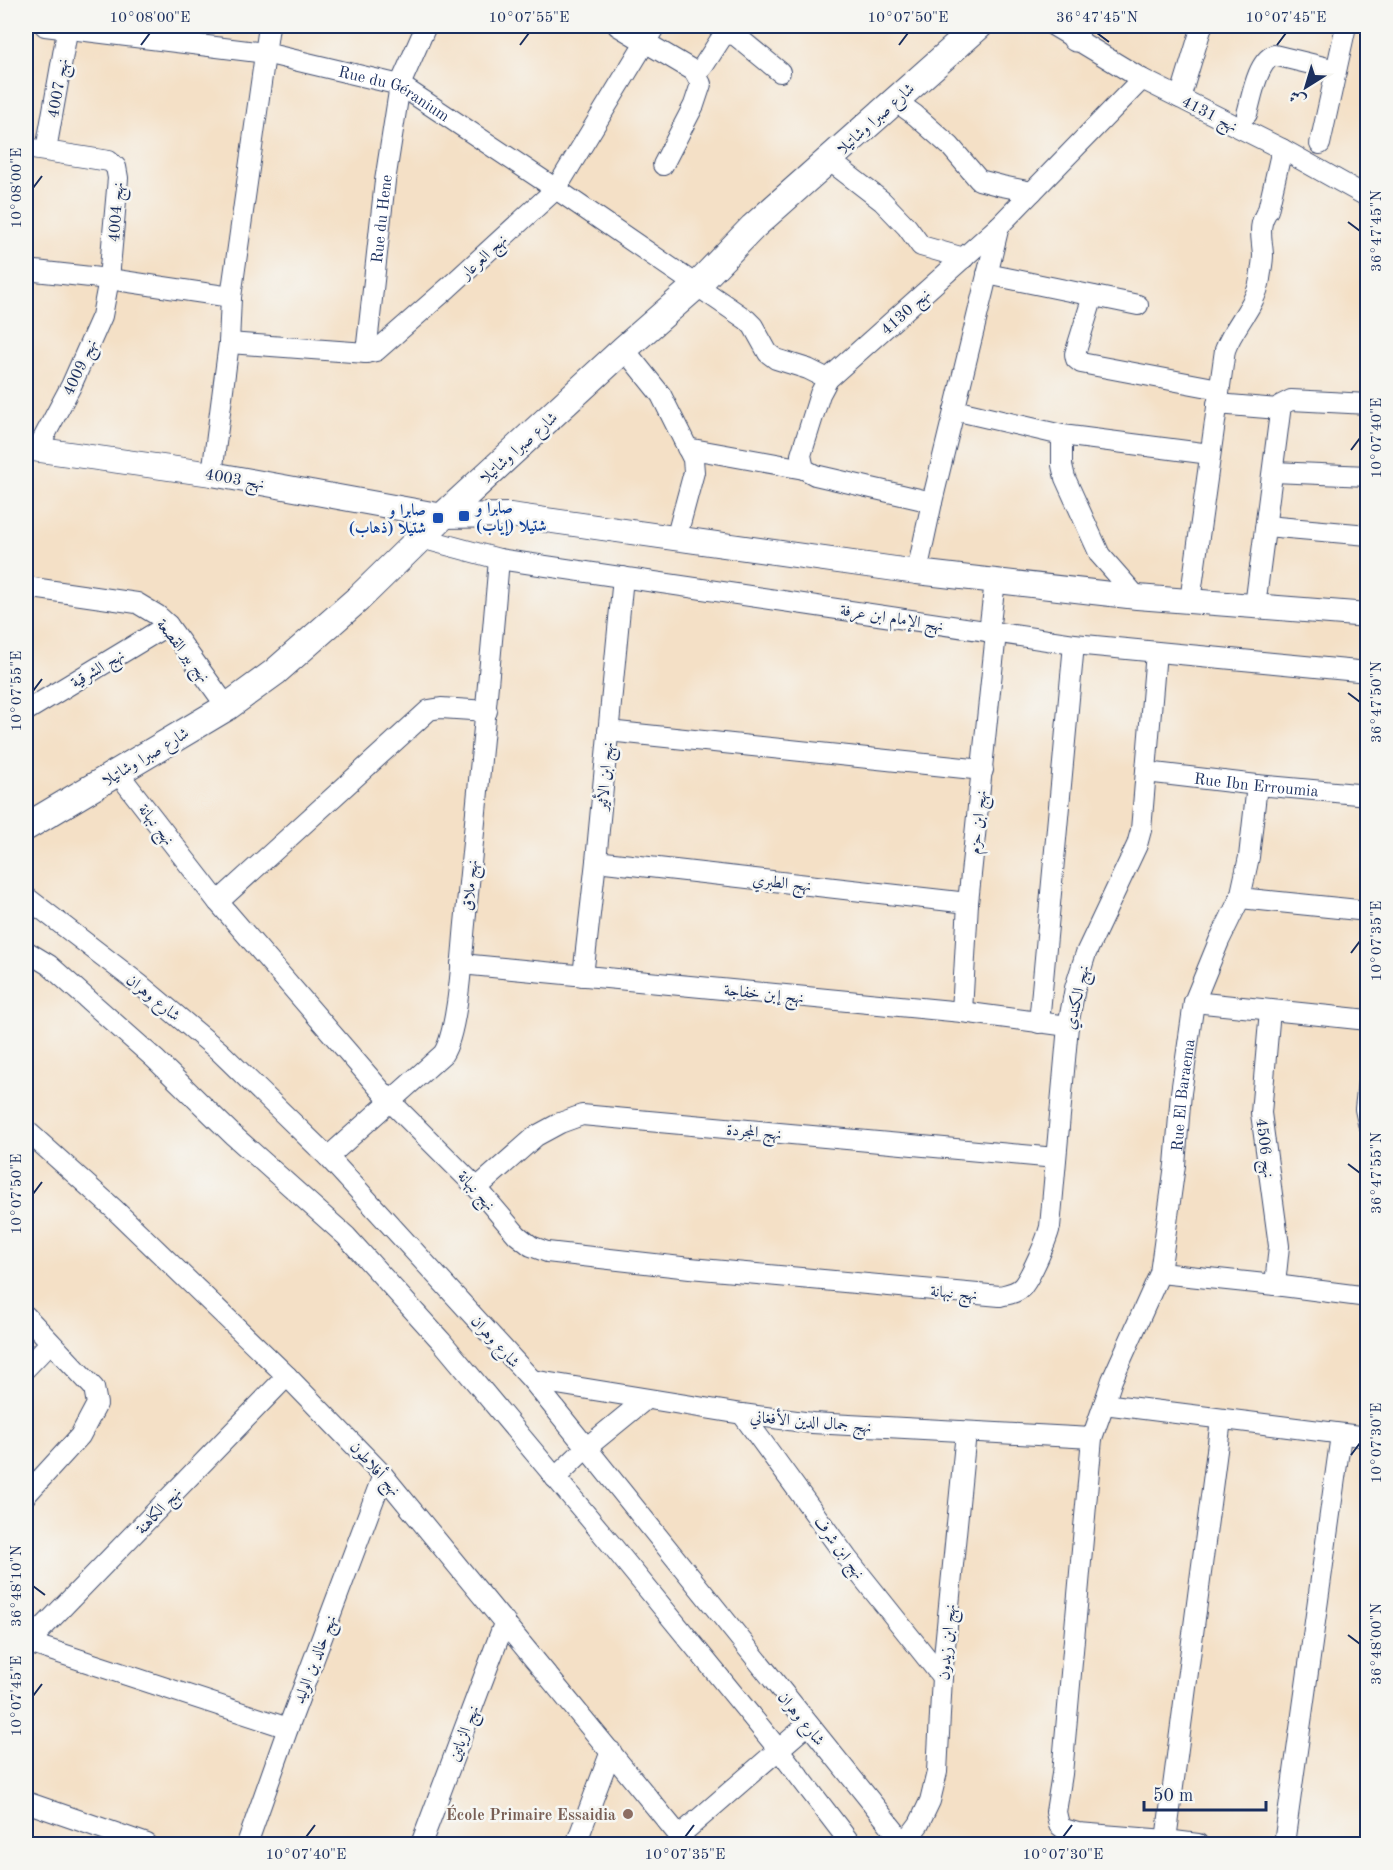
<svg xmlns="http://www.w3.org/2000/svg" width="1393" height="1870" viewBox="0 0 1393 1870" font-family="'Old Standard TT',Amiri,serif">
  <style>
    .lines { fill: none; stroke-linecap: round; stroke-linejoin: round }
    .minor-casing { stroke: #3c4a6e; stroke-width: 22 }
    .tertiary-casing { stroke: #3c4a6e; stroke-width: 26 }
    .secondary-casing { stroke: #3c4a6e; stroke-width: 29 }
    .minor { stroke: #fff; stroke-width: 20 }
    .tertiary { stroke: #fff; stroke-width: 24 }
    .secondary { stroke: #fff; stroke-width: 27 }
    .ticks { fill: none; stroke: #1b2f5e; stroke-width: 2 }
    .transit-dot { fill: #1a4fb4; stroke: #f6f6f2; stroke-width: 2 }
    .education-dot { fill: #8d6e63; stroke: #f6f6f2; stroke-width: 2 }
    .labels { text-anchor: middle; stroke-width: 5; stroke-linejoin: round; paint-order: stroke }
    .street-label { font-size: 16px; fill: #1b2f5e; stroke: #f6f6f2 }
    .transit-label { font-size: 16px; font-weight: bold; fill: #164399; stroke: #f6f6f2; text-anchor: start }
    .education-label { font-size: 16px; font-weight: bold; fill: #785e54; stroke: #f6f6f2; text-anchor: end }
    .neatline { fill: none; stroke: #1b2f5e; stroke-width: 2 }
    .ticks-label { font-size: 15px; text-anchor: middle; fill: #1b2f5e }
  </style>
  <rect width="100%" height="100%" fill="#f6f6f2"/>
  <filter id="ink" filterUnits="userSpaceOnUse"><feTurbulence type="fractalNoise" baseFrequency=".0167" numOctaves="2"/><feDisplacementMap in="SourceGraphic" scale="12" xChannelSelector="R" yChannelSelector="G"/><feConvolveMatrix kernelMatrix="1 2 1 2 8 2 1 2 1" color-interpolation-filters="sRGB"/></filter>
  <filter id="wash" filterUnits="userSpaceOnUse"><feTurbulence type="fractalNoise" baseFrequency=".008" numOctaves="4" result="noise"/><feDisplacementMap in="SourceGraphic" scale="24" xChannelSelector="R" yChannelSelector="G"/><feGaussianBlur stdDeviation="1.35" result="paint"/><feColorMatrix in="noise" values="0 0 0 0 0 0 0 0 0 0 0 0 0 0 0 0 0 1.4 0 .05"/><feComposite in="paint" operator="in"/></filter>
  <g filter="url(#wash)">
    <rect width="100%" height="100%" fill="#f4e0c6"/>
  </g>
  <g filter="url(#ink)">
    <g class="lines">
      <g class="minor-casing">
        <g id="minor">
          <path id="s1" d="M45,26L265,53L400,85L556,189L747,320L753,326L768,353L776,359L808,369L828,379"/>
          <path d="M618,26L694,71L700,70L704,65L724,34L735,35L780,72"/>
          <path d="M1054,26L1142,79L1282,149L1368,197"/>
          <path d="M1180,98L1202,26"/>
          <path d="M894,100L915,115L950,146L979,180L1002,186L1032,192"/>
          <path d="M1247,114C1252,97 1257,62 1274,55L1336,70"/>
          <path d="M1320,144L1346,26"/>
          <path d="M26,148L109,161L116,167L118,178L109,279L102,316L71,386L37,450"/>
          <path d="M46,150L68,26"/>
          <path d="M829,160L882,201L907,227L921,246L964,258"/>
          <path d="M663,165L694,105L701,84L694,71"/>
          <path d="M26,270L109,279L231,297"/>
          <path d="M987,274L1138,305"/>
          <path d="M1093,296L1075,354L1076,359L1081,363L1219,389"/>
          <path d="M229,343L366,353L376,351L448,288L556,189L655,26"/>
          <path d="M624,349L661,395L693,459L694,472L676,539"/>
          <path id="s2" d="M366,353L385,181L400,85L426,26"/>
          <path d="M1217,404L1279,409"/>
          <path d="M954,410L1062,435V465L1065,478L1100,555L1137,597"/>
          <path d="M1062,435L1210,454"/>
          <path d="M687,448L804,469"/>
          <path d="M1273,472L1368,476"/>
          <path d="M212,474L229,343L231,297L269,26"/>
          <path d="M932,502L815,475L804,469L801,455L820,394L828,379L999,226L1142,79"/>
          <path d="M1266,526L1368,535"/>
          <path d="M421,538L499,559L1074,644L1368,672"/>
          <path d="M917,572L932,502L999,226"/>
          <path d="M26,587L137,603L157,615L168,625L227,707"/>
          <path d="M1190,601L1225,350C1234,325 1256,306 1260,279C1261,271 1263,262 1263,255C1262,238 1257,225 1268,210L1282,149"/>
          <path d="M1255,606L1281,405L1291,400L1368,404"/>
          <path d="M989,632L995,581"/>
          <path d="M26,711L168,625"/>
          <path d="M608,731L983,770"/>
          <path id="s3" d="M1146,772L1257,785L1368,795"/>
          <path d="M118,773L218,902L391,1102L477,1188L517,1235L531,1246L547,1252L690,1268L1000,1296C1008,1294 1017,1293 1023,1286C1032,1274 1046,1242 1050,1227L1068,1026L1075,988L1086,953L1137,845L1141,830L1156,652"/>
          <path d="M596,861L968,903"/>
          <path d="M26,897L139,984L219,1051L328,1157L532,1380L905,1844"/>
          <path d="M1240,898L1368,911"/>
          <path d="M218,902L429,710L441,708L487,711"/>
          <path d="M26,951L49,965L155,1059L233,1135L346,1236L442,1342L610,1543L779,1750L851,1844"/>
          <path d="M461,964L962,1012L1068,1026"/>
          <path d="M583,976L596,861L623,577"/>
          <path d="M1194,1002L1368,1020"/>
          <path d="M1270,1010L1261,1113L1279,1246L1275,1285"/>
          <path d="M962,1012L968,903L996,633"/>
          <path d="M1039,1023L1074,644"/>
          <path d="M1368,1081L1365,1109L1368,1123"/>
          <path d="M26,1130L114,1209L287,1376L383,1475L686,1844"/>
          <path d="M328,1157L443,1054C458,1032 462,954 465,924C477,803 489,681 499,559"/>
          <path d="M477,1188L536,1136L560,1123L582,1115L1056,1158"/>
          <path d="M1160,1273L1275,1285L1368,1297"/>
          <path d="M26,1316L94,1388L97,1404L80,1436L26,1495"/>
          <path d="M26,1368L50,1343"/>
          <path d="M532,1380L742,1414L812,1423L1092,1438"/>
          <path id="s4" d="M1104,1404L1112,1380L1160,1273L1175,1165L1181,1093L1194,1002L1219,941L1240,898L1249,857L1257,785"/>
          <path d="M742,1414L847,1558L942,1677"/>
          <path d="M555,1478L586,1448L646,1399"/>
          <path d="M26,1642L288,1728"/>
          <path d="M28,1643L287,1376"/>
          <path d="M26,1802L147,1844"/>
          <path d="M679,1836L807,1725"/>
          <path d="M1166,1840L1221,1420"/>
          <path d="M247,1844L288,1728L383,1475"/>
          <path d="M421,1844L505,1621"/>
          <path d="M576,1844L611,1751"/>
          <path d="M904,1844L919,1824L930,1801L937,1772L942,1677L966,1432"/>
          <path d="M1198,1844L1166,1840L1078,1833L1064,1829L1059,1825L1056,1812L1062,1774L1092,1438L1104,1404L1368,1437"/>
          <path d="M1284,1844L1341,1435"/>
        </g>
      </g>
      <g class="tertiary-casing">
        <path id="tertiary" d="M26,448L212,474L443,516L510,515L917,572L1137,597L1368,615"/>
      </g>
      <g class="secondary-casing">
        <path id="secondary" d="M1071,26L1076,38
          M26,827L227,707L275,672L358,599L443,516L624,349L697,285L753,227L979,26"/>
      </g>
      <use href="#minor" class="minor"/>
      <use href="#tertiary" class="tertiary"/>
      <use href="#secondary" class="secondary"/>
    </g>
  </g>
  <path class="ticks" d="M1097,33L1109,42M141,45L150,33M520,45L529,33M899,45L908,33M1277,45L1286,33M33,188L42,176M1348,222L1360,231M1351,450L1360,438M33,691L42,679M1348,693L1360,702M1351,953L1360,941M1348,1164L1360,1173M33,1194L42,1182M1351,1455L1360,1443M33,1586L45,1595M1348,1635L1360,1644M33,1696L42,1684M306,1837L315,1825M685,1837L694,1825M1063,1837L1072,1825"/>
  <g class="transit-dot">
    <rect x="458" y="510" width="12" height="12" rx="3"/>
    <rect x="432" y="512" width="12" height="12" rx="3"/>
  </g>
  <circle class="education-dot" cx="628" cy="1814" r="6"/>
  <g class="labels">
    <g class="street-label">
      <text transform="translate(57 88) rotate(-80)" y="6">نهج 4007</text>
      <text dy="6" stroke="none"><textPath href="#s1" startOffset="358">Rue du Géranium</textPath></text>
      <text transform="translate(1210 113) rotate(27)" y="6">نهج 4131</text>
      <text transform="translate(875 118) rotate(-42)" y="6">شارع صبرا وشاتيلا</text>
      <text transform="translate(115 212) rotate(-86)" y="6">نهج 4004</text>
      <text dy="6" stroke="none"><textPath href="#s2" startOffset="135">Rue du Hene</textPath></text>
      <text transform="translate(483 256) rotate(-43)" y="6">نهج العرعار</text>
      <text transform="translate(905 311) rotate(-42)" y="6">نهج 4130</text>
      <text transform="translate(79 367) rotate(-65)" y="6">نهج 4009</text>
      <text transform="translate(518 447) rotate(-42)" y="6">شارع صبرا وشاتيلا</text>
      <text transform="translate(235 478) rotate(10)" y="6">نهج 4003</text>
      <text transform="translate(892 617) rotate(9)" y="6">نهج الإمام ابن عرفة</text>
      <text transform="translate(184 650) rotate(52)" y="6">نهج بير القصعة</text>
      <text transform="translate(97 668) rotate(-31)" y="6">نهج الشرقية</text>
      <text transform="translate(145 756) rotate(-31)" y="6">شارع صبرا وشاتيلا</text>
      <text transform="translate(604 776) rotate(-85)" y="6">نهج ابن الأثير</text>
      <text dy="6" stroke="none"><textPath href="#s3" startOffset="111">Rue Ibn Erroumia</textPath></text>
      <text transform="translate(977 822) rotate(-84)" y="6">نهج ابن حزم</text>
      <text transform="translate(157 824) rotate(52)" y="6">نهج نبهانة</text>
      <text transform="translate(782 882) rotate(6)" y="6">نهج الطبري</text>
      <text transform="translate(469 885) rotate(-84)" y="6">نهج ملاق</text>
      <text transform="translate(764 993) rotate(6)" y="6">نهج إبن خفاجة</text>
      <text transform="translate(154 997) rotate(39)" y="6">شارع وهران</text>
      <text transform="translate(1076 997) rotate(-77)" y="6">نهج الكندي</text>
      <text dy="6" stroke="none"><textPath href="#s4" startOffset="322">Rue El Baraema</textPath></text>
      <text transform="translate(754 1131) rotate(5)" y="6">نهج المجردة</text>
      <text transform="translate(1266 1148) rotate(83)" y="6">نهج 4506</text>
      <text transform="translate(477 1190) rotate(48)" y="6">نهج نبهانة</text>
      <text transform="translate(954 1292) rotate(5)" y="6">نهج نبهانة</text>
      <text transform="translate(496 1341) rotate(48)" y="6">شارع وهران</text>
      <text transform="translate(811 1421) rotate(5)" y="6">نهج جمال الدين الأفغاني</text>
      <text transform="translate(376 1468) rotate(48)" y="6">نهج أفلاطون</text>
      <text transform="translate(158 1510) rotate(-47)" y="6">نهج الكاهنة</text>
      <text transform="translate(840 1547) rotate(53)" y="6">نهج ابن شرف</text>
      <text transform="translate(946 1642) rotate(-85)" y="6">نهج ابن زيدون</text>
      <text transform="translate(314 1659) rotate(-69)" y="6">نهج خالد بن الوليد</text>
      <text transform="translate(802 1718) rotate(51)" y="6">شارع وهران</text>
      <text transform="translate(463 1733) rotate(-69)" y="6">نهج الزياتين</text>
    </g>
    <g class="transit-label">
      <text x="476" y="513">صابرا و<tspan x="476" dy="18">شتيلا (إياب)</tspan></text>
      <text x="426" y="515" text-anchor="end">صابرا و<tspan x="426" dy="18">شتيلا (ذهاب)</tspan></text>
    </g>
    <g class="education-label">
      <text x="616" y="1820">École Primaire Essaidia</text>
    </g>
  </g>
  <rect width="1393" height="1870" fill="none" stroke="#f6f6f2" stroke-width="66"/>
  <g transform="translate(1306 87) rotate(217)" stroke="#f6f6f2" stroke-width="4.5" paint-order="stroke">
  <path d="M0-4.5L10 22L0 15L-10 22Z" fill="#1b2f5e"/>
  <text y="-9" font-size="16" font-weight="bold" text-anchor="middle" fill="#1b2f5e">ش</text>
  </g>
  <path d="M1144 1801v9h122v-9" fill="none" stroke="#1b2f5e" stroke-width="3"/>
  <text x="1153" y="1801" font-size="18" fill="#1b2f5e" stroke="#f6f6f2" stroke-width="4.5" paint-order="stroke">50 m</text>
  <rect x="33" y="33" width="1327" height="1804" class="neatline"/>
  <g class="ticks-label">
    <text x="150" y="22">10°08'00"E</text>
    <text x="529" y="22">10°07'55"E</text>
    <text x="908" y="22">10°07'50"E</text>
    <text x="1097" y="22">36°47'45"N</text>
    <text x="1286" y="22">10°07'45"E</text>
    <text transform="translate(16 188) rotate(-90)" y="5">10°08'00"E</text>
    <text transform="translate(1376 231) rotate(-90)" y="5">36°47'45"N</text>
    <text transform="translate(1376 438) rotate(-90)" y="5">10°07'40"E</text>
    <text transform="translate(16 691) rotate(-90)" y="5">10°07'55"E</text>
    <text transform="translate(1376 702) rotate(-90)" y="5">36°47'50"N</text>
    <text transform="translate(1376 941) rotate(-90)" y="5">10°07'35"E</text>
    <text transform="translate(1376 1173) rotate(-90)" y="5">36°47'55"N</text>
    <text transform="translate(16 1194) rotate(-90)" y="5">10°07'50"E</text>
    <text transform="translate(1376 1443) rotate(-90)" y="5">10°07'30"E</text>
    <text transform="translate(16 1586) rotate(-90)" y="5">36°48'10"N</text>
    <text transform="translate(1376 1644) rotate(-90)" y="5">36°48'00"N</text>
    <text transform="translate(16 1696) rotate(-90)" y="5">10°07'45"E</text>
    <text x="306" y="1859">10°07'40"E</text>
    <text x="685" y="1859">10°07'35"E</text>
    <text x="1063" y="1859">10°07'30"E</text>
  </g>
</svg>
